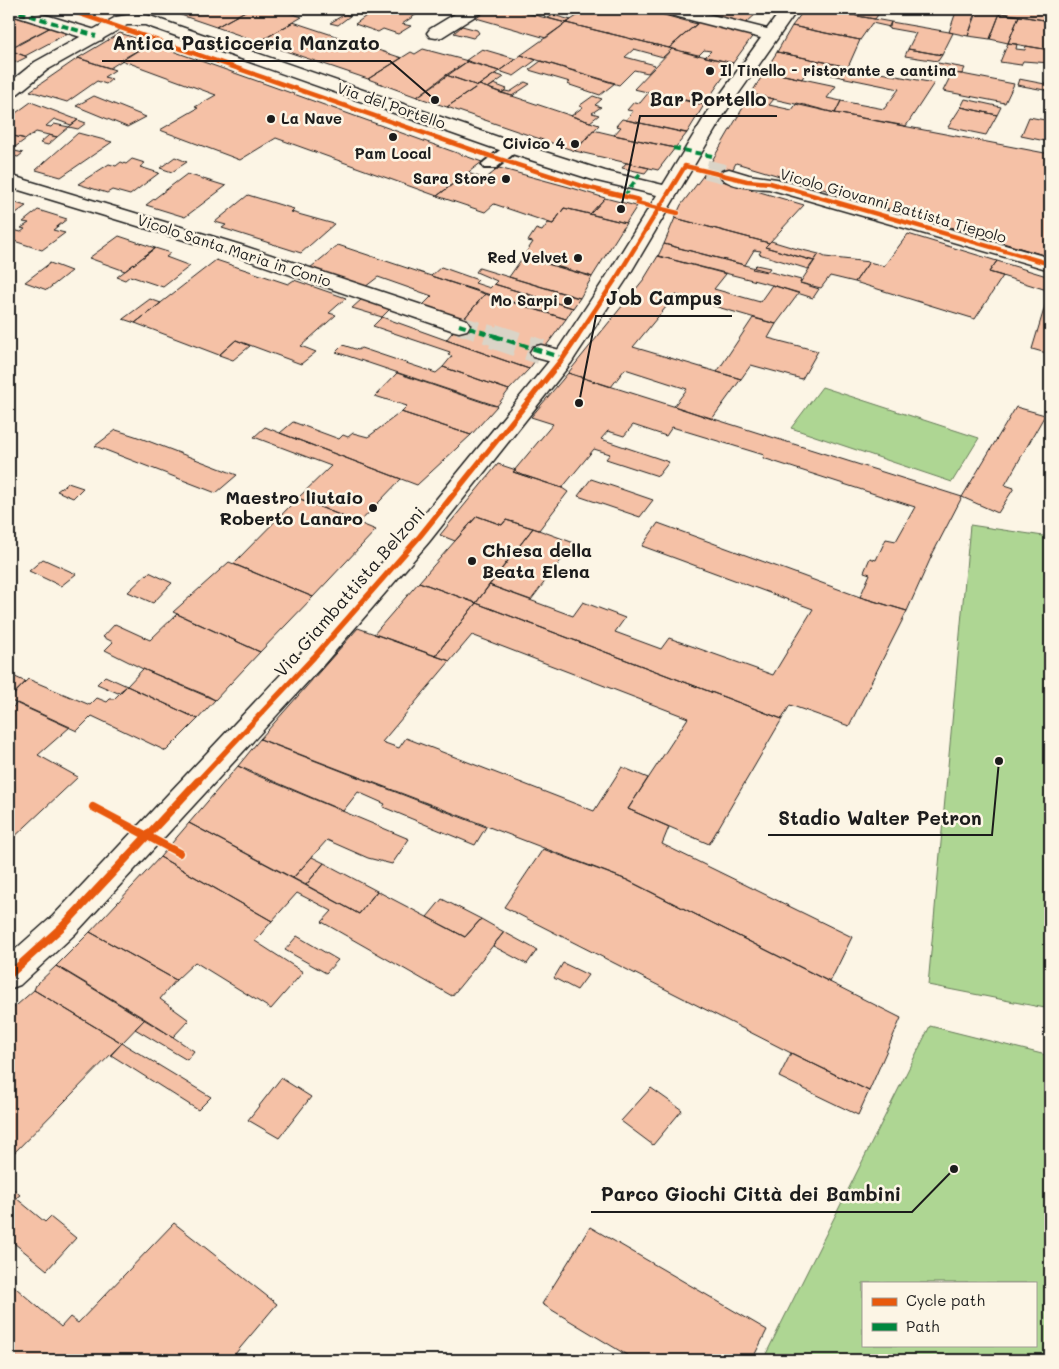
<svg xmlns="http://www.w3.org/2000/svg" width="1059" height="1369" viewBox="0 0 1059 1369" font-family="Mali,sans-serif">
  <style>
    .green { fill: #aed693; stroke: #657958; fill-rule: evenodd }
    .building { fill: #f5c1a6; stroke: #1c1c1c }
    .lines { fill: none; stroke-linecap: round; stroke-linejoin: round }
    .pedestrian-tunnel-far1 { stroke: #dad4c7; stroke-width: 19; stroke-dasharray: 19 9; stroke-linecap: butt }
    .pedestrian-tunnel { stroke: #dad4c7; stroke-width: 25; stroke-dasharray: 25 12; stroke-linecap: butt }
    .minor-tunnel { stroke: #dad4c7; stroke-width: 19; stroke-dasharray: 19 9; stroke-linecap: butt }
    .service-casing { stroke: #1c1c1c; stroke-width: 4 }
    .pedestrian-casing { stroke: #1c1c1c; stroke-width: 3 }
    .minor-casing { stroke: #1c1c1c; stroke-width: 3 }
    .service { fill: #fcf5e5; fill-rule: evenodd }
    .pedestrian { fill: #fcf5e5; fill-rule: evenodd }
    .minor { fill: #fcf5e5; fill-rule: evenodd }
    .quiet-far1 { stroke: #00873e; stroke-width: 4; stroke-dasharray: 7 4; stroke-linecap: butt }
    .quiet { stroke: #00873e; stroke-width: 4.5; stroke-dasharray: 9 4.5; stroke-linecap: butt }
    .cycleway-far2-casing { stroke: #fcf5e5; stroke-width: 6 }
    .cycleway-far1-casing { stroke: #fcf5e5; stroke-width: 9 }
    .cycleway-casing { stroke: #fcf5e5; stroke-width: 11 }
    .cycleway-far2 { stroke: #e8590c; stroke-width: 4.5 }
    .cycleway-far1 { stroke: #e8590c; stroke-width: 5.5 }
    .cycleway { stroke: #e8590c; stroke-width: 8 }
    .poi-dot { fill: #1c1c1c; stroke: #fcf5e5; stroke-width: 2 }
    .labels { text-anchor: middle; stroke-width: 5; stroke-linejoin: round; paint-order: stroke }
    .far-poi-label { font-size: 15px; font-weight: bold; fill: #1c1c1c; stroke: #fcf5e5; text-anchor: end }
    .far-street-label { font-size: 15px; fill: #1c1c1c; stroke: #fcf5e5 }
    .poi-label { font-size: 18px; font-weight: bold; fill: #1c1c1c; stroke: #fcf5e5; text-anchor: end }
    .street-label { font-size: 18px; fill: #1c1c1c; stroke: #fcf5e5 }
    .leader { fill: none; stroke: #1c1c1c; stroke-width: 2 }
    .callout-dot { fill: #1c1c1c; stroke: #fcf5e5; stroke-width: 2 }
    .callout-label { font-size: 19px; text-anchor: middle; font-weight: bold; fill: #1c1c1c; stroke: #fcf5e5; stroke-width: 5; stroke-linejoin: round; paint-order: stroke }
  </style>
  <rect width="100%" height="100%" fill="#fcf5e5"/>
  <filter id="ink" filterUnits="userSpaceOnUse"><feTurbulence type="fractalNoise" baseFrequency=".02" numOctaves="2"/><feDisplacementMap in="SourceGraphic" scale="10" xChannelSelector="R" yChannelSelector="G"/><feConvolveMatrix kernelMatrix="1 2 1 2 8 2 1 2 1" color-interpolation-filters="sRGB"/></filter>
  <g filter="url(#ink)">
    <path class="green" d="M822,387L979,438L952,482L791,428Z
      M970,525L1050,537V1009L928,985Z
      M930,1026L1050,1056V1360H763ZM863,1283H1035V1345H863Z"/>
    <path class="building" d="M178,9H249L216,27L172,12Z
      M249,9H278L302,17L259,42L216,27Z
      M367,9H401L417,14L402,24L411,26L398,34L383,29L378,32L355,24L373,11Z
      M490,9H511L566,23L546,38L476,18Z
      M588,9H642L697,24L669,48L566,23Z
      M711,9H743L757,13L745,24L705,14Z
      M805,9H818L891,22L890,27L872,23L860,40L792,26Z
      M818,9H882L875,19Z
      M957,9L976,12L968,36L949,32Z
      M999,9H1022L1050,13V21L997,12Z
      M978,10L1000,13L990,39L968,36Z
      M1000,13L1019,16L1008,43L990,39Z
      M345,14L350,16L338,25L330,23Z
      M9,15L51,27L14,46L9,44Z
      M553,15L571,20L566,23L548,18Z
      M1019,16L1050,21V50L1008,43Z
      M701,20L754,34L733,63L705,57L711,51L704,50L698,56L669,48Z
      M293,22L402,58L368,79L259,42Z
      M891,22L949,32L953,33L942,55L908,49L916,33L888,28Z
      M566,23L669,48L672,49L663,57L634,49L625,57L655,65L648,73L634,70L619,85L521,55Z
      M462,26L477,30L479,33L473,38L454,33Z
      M792,26L825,33L860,40L848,67L777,52Z
      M51,27L68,33L25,56L9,50Z
      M120,33L150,43L110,68L78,58Z
      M150,43L291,93L482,162L437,196L276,138L240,160L160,130L198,108L195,107L216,95L121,60Z
      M1008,43L1017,44L1016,49L1025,50L1026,46L1050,50V63L1023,61L1021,65L1000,62Z
      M423,49L468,61L417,97L368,79L411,52L415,54Z
      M482,49L516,59L499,71L465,61Z
      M672,49L733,63L704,105L634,89Z
      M908,49L942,55L938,61L905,56Z
      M9,50L25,56L27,57L17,62L9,58Z
      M777,52L848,67L934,83L906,126L835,113L841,101L884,109L899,89L807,70L802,79L765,71Z
      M521,55L536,60L514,76L499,71Z
      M78,58L115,70L104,77L112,79L106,84L97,81L67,102L30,91Z
      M468,61L499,71L478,86L446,75Z
      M541,61L615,83L600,95L567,84L570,82L529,70Z
      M938,63L965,68L962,74L935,70Z
      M765,71L836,86L827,98L841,101L835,113L751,94Z
      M952,73L962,74L1014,84L1005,103L943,91Z
      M495,74L504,77L488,88L479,85Z
      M446,75L478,86L447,107L417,97Z
      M1019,79L1050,85V91L1017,85Z
      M525,82L530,84L512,96L501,93L505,91L510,92Z
      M494,84L507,89L501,93L488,88Z
      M479,85L599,125L575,151L447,107Z
      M649,92L703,104L704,105L687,133L626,120L633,111L627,110L634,102L640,103Z
      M751,94L774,99L769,105L792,110L797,103L835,113L1050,154V257L736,163L726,182L703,176Z
      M94,96L146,117L127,127L76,106Z
      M593,96L602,99L595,105L601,107L592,113L599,115L590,122L571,116L583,107L579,106Z
      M965,99L1001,107L997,115L961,107Z
      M31,102L78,120L71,125L54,119L46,126L51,127L54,124L69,127L57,137L36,132L26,139L9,135V118Z
      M961,107L997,115L986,135L948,127Z
      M1029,117L1050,121V142L1021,136Z
      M622,119L685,133H687L675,148L614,135L621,127L616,126Z
      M78,120L86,123L78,129L69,127Z
      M593,130L614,135L675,148L658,170L575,151Z
      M78,133L112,142L61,177L36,170Z
      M9,135L26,139L11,150L9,149Z
      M49,135L57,137L48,145L40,143Z
      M11,150L23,153L18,157L9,155Z
      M175,157L187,162L172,172L160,168Z
      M132,159L145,163L140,167L159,173L130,195L112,190L107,193L78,184L109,164L116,166L121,162L126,164Z
      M626,163L649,168L645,173L622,168Z
      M499,168L569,187L605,198L590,214L564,208L553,224L494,204L485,212L437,196L468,173L485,179Z
      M187,174L226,186L185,217L146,205Z
      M703,176L726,182L804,205L769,243L675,218L681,205Z
      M248,195L294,209L291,212L334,224L301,253L222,228L226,225L215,222Z
      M605,198L636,206H637L626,223L590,214Z
      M9,201L26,206L9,218Z
      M564,208L626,223L592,277L523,257L533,242L528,241L536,229L542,231L548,223L553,224Z
      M38,210L67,219L53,230L65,233L42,250L11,240L9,242V233L13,230L21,232L25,229L21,228L29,223L23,222Z
      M675,218L769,243L765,247L814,261L808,269L759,254L761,251L754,250L745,265L664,244Z
      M908,234L997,261L989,272L1003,276L975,319L855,282L869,262L884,266Z
      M119,236L155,248L125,271L89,258Z
      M771,241L794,248L819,254L814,261L765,247Z
      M664,244L801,280L800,283L819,289L813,298L772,285L658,256Z
      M338,245L485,294L462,321L421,307L432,296L378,277L365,287L310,268Z
      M155,248L171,253L166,257L190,266L163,287L130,276L125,280L117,277Z
      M819,254L825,257L869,262L855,282L830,276L821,288L800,283Z
      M658,256L726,274L714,289L760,302L772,285L799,293L776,324L676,295L633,347L741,379L712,419L674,406L687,389L625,369L611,387L568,373L644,279Z
      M523,257L588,275L592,277L580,298L509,277Z
      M216,260L288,284L294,280L346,298L329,313L336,315L301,346L316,352L301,364L236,340L219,355L135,323Z
      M997,261L1050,277V291L989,272Z
      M50,263L71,271L47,290L25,282Z
      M756,265L770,268L767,272L752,269Z
      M441,267L478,280L475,283L490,288L494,284L573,308L566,319L431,276Z
      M479,268L575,297L580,298L573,308L494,284L497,281L476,272Z
      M485,294L566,319L529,369L446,340Z
      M1048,296H1050V354L1032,349Z
      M150,299L161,303L135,323L123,319Z
      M362,299L391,308L382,317L352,308Z
      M382,317L446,340L529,369L509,390L443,367L452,356L448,355L450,352L373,326Z
      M753,318L776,324L768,338L818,351L802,379L751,365L741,379L717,372Z
      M236,340L250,346L233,360L219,355Z
      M343,345L358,350L361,348L436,373L443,367L509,390L497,406L336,352Z
      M397,373L491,405L497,406L471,435L401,412L407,406L375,396Z
      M568,373L962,497L933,553L907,611L860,597L870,574L864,572L870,558L876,560L886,539L896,541L915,507L763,458L764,455L672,427L666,436L633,425L624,436L608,431L601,439L669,462L658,476L606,459L610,454L594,449L562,488L513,472L553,424L531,417Z
      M1016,407L1045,415L1005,485L1014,488L998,513L962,497Z
      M401,412L471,435L417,485L280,433L293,422L339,439L343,435L348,437L353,433L368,437Z
      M265,427L280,433L401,479L359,523L298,498L331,466L254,437Z
      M116,430L135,436L237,475L216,493L95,446Z
      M498,464L516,470L513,472L562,488L568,492L539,530L506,520L502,525L477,516L455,541L440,535Z
      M591,479L621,489L653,500L640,517L578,496Z
      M68,483L83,488L73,498L57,491Z
      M298,498L376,530L313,597L233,564Z
      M477,516L502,525L506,520L533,528L476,603L419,582Z
      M658,523L860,597L907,611L849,726L790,705L782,719L476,603L489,585L573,616L583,602L625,618L615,632L661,649L669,638L773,675L813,609L642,546Z
      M533,528L574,543L531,600L489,585Z
      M43,559L76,574L61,586L29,571Z
      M229,562L313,597L260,652L173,612Z
      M149,572L172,583L153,603L128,592Z
      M419,582L476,603L435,656L374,634Z
      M476,603L782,719L709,844L628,809L688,718L472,635L450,661L435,656Z
      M177,614L260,652L215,700L143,669L105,650L113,642L103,637L115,624L150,640Z
      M358,628L450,661L382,742L399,748L406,738L594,811L622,767L648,778L628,809L669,827L662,844L852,937L830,982L627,880L260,739Z
      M143,669L208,696L215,700L198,719L127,686Z
      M13,676L26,682L9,698V680Z
      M105,676L127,686L118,693L97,684Z
      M28,679L90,705L97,698L107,702L110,699H114L127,686L198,719L166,751L92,716L77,731L9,700Z
      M17,703L70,727L38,755L78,777L9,842V711Z
      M260,739L272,744L486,827L475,845L383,807L385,804L358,792L343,811L238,766Z
      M238,766L249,772L409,839L392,864L368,858L327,840L293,878L189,823Z
      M189,823L359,914L377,891L465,937L481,919L504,932L452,996L322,922L332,911L297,893L272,921L160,857Z
      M543,849L627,880L901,1018L869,1091L791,1053L504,907Z
      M160,857L272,921L255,941L303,972L271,1009L195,962L176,980L90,932Z
      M312,857L324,863L306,885L293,878Z
      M324,863L377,891L359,914L306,885Z
      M442,899L481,919L465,937L427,917Z
      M90,932L176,980L160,999L189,1020L173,1037L56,966Z
      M504,932L537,950L527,964L493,946Z
      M297,936L338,960L326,973L285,950Z
      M563,963L588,975L577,990L554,978Z
      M56,966L67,972L145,1019L122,1043L34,990L36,985Z
      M34,990L122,1043L9,1158V1012Z
      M145,1019L173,1037L194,1051L187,1060L135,1029Z
      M122,1043L211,1097L198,1110L111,1055Z
      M791,1053L869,1091L858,1115L779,1077Z
      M281,1078L311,1097L279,1138L248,1120Z
      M651,1088L682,1110L653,1145L621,1121Z
      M9,1185L20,1195L16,1198L45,1222L50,1217L76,1238L47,1270L9,1239Z
      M174,1223L277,1304L230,1360H9V1282L61,1327L70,1317L78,1323Z
      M590,1227L767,1330L752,1360H635L542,1304Z"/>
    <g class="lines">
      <path class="pedestrian-tunnel-far1" d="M459,325L497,337"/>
      <path class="pedestrian-tunnel" d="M493,336L541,352"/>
      <path class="minor-tunnel" d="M706,169L729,175"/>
      <g class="service-casing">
        <path id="service" d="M512,143L517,145L520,148L517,151L496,168H484L482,165L484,162L507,145Z"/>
      </g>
      <g class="pedestrian-casing">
        <path id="pedestrian" d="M9,9H26L102,32L105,36L102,40L96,41L90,40L9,14Z
          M541,345L571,353L574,358L571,363L563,365L533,357L530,352L533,347Z"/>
      </g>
      <g class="minor-casing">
        <path id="minor" d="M463,9H482L480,13L442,37L436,38L430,37L427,33L430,29Z
          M661,9H688L767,29L782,9H798L725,113L628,277L571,363L429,542L324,664L75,934L20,985L9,989V955L53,916L304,650L411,530L555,354L606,277L657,195L593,180L490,147L145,25H127L47,70L15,96L9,97V83L35,62L116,17L132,14L147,15L504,139L605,171L663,185L707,113L761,38L663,13Z
          M729,169L749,175L777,179L1050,258V270L769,189C754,188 728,188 719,175L722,171Z
          M9,175L241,245L467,320L470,325L467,330L459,332L451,330L227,253L9,187Z"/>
      </g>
      <use href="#service" class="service"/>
      <use href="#pedestrian" class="pedestrian"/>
      <use href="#minor" class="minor"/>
      <path class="quiet-far1" d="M9,9L96,36
        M673,148L712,156
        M624,197L640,174
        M459,325L498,337"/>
      <path class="quiet" d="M494,336L563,358"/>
      <g class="cycleway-far2-casing">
        <path id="cycleway-far2" d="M66,9L490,156L582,186L639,200L637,203L678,213
          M577,337L617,277L685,166L747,181L770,183L1050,264"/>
      </g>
      <g class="cycleway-far1-casing">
        <path id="cycleway-far1" d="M197,782L314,657L420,536L563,358L578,336"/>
      </g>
      <g class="cycleway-casing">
        <path id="cycleway" d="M93,807L179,853
          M9,975L64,925L198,781"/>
      </g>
      <use href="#cycleway-far2" class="cycleway-far2"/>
      <use href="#cycleway-far1" class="cycleway-far1"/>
      <use href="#cycleway" class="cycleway"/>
    </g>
  </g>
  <g class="poi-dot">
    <circle cx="710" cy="71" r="5"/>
    <circle cx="271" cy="119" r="5"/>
    <circle cx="393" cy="137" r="5"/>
    <circle cx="575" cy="144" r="5"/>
    <circle cx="506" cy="179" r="5"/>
    <circle cx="578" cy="258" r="5"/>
    <circle cx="568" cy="301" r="5"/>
    <circle cx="373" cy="508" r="5"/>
    <circle cx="472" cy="561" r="5"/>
  </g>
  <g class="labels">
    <g class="far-poi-label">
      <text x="720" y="76" text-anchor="start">Il Tinello - ristorante e cantina</text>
      <text x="281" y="124" text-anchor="start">La Nave</text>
      <text x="565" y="149">Civico 4</text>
      <text x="393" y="159" text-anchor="middle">Pam Local</text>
      <text x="496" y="184">Sara Store</text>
      <text x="568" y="263">Red Velvet</text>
      <text x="558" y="306">Mo Sarpi</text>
    </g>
    <g class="far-street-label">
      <text transform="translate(391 106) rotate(19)" y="5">Via del Portello</text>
      <text transform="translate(893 206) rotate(16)" y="5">Vicolo Giovanni Battista Tiepolo</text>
      <text transform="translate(234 251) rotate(18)" y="5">Vicolo Santa Maria in Conio</text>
    </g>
    <g class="poi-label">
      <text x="363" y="504">Maestro liutaio<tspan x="363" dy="21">Roberto Lanaro</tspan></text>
      <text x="482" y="557" text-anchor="start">Chiesa della<tspan x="482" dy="21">Beata Elena</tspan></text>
    </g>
    <g class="street-label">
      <text transform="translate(350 592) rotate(-49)" y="6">Via Giambattista Belzoni</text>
    </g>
  </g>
  <path class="leader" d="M435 100L390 61H102M621 209L640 116H777M579 403L596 316H732M999 761L992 835H768M954 1169L912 1212H591"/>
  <g class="callout-dot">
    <circle cx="435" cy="100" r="5"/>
    <circle cx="621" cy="209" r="5"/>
    <circle cx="579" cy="403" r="5"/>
    <circle cx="999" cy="761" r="5"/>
    <circle cx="954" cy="1169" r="5"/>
  </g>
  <g class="callout-label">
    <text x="246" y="50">Antica Pasticceria Manzato</text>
    <text x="708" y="106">Bar Portello</text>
    <text x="664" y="305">Job Campus</text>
    <text x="880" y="825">Stadio Walter Petron</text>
    <text x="751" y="1201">Parco Giochi Città dei Bambini</text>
  </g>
  <rect width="1059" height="1369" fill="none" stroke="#fcf5e5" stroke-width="30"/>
  <rect x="15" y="15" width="1029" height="1339" fill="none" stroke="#1c1c1c" stroke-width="2" filter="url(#ink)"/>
  <rect x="862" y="1282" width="175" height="65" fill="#fcf5e5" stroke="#a29e95"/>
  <rect x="872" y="1298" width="25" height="8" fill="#e8590c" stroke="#a29e95"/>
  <text x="906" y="1306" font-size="15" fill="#1c1c1c">Cycle path</text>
  <rect x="872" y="1323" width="25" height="8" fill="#00873e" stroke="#a29e95"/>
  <text x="906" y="1332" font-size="15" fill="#1c1c1c">Path</text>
</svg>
